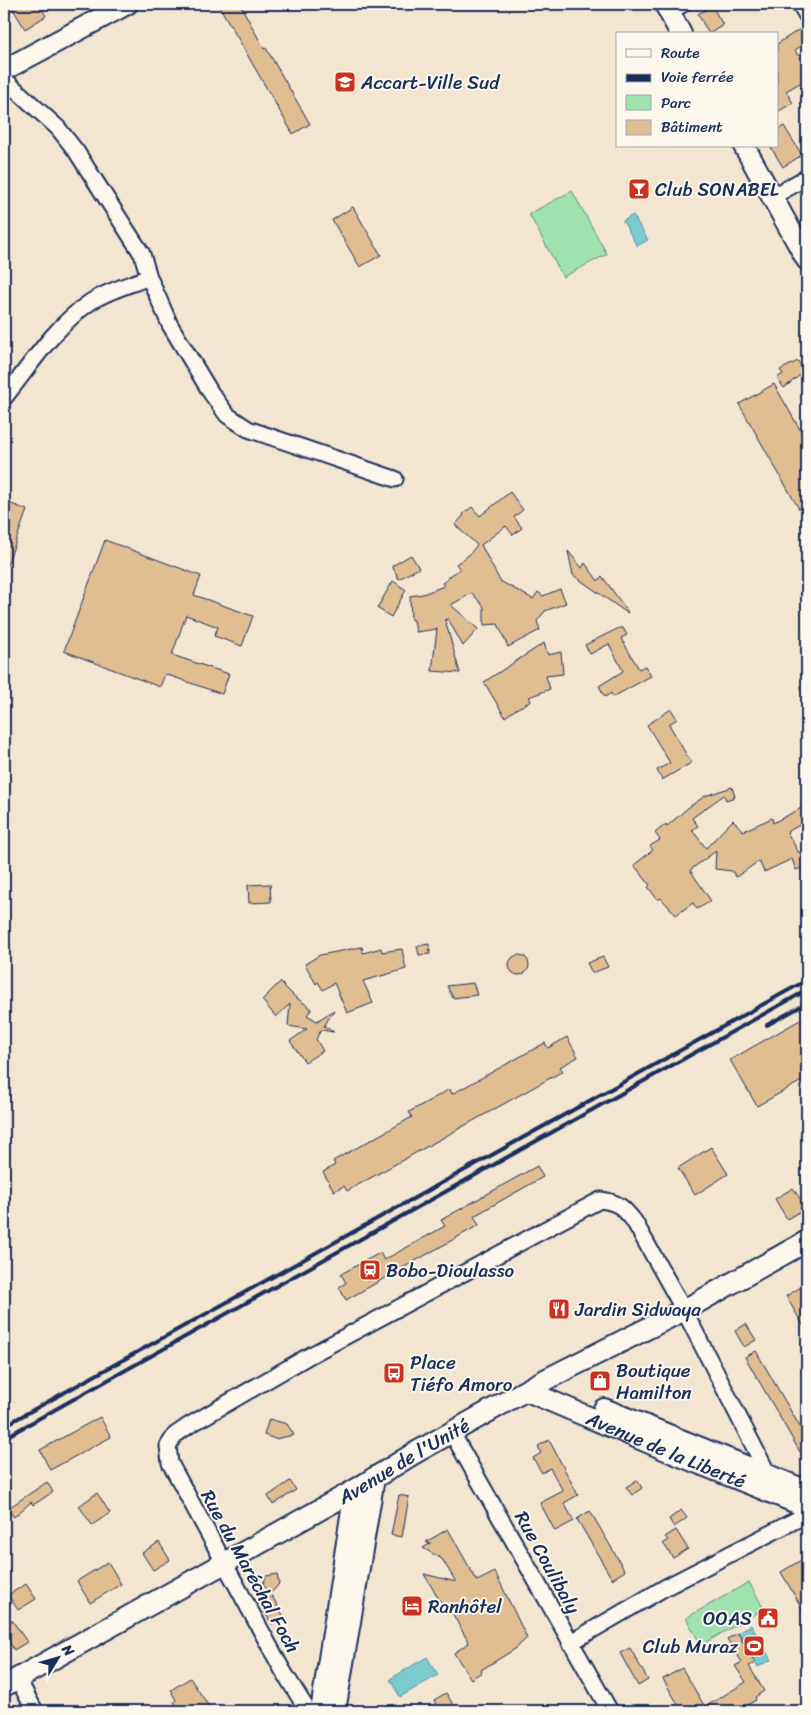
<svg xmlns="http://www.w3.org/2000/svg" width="811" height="1715" viewBox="0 0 811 1715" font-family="Sriracha,sans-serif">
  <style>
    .green { fill: #9fe2ad; stroke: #5d8886 }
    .water { fill: #7acbd0; stroke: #548da2 }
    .building { fill: #e1bd92; stroke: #1b2f5e }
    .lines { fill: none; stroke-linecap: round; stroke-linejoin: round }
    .street-casing { stroke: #1b2f5e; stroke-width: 19 }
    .secondary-casing { stroke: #1b2f5e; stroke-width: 24 }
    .street { stroke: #fbf7ec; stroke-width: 15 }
    .secondary { stroke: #fbf7ec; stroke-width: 20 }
    .rail { stroke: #1b2f5e; stroke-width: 4 }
    .labels { text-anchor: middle; stroke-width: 4; stroke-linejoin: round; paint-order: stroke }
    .poi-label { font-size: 19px; fill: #1b2f5e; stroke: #fbf7ec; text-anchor: start }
    .street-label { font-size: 19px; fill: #1b2f5e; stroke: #fbf7ec }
  </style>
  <rect width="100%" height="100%" fill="#f3e6d1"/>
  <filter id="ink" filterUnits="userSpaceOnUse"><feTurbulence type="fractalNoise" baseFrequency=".02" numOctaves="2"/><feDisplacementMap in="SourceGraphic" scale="10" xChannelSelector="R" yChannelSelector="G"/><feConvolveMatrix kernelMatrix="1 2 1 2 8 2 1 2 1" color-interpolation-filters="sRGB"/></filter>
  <g filter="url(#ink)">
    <path class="green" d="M572,191L607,254L563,277L529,214Z
      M749,1582L764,1609L701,1645L686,1618Z"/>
    <path class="water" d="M633,215L648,240L637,246L623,221Z
      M751,1625L771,1660L758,1667L738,1633Z
      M427,1657L438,1675L400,1697L390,1679Z"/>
    <path class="building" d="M10,4H39L46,16L25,29Z
      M218,4H240L264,49L266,48L310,124L293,134Z
      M712,6L723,25L709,34L698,14Z
      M806,25L807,42L795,50L807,73V79L786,91L793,103L777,112V44Z
      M784,126L802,155L783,167L770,146H777V130Z
      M353,207L381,255L360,267L332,220Z
      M798,361L804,372L784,388L777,378L783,374L780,370Z
      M774,384L807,442V504L799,509L739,404Z
      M510,492L523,510L514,517L522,528L513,535L506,526L481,545L500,581L533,599L538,592L543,596L560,589L566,603L545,611L537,621L540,630L508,647L498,624L484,625V607L472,593L451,605L478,629L463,646L448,619L445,620L460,673L432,671L437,629L416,632L414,620H411L410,596L423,594L444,586L442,583L448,579L447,578L460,569L456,564L469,555L477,545L455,525L464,515L463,514L472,507L480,516Z
      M4,501L27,510L5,571L4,570Z
      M105,540L201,576L194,595L253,616L242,646L214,636L218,627L186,615L172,655L229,674L222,694L165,674L160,687L64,651Z
      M568,551L582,568L585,563L598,581L602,576L628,612L627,613L573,575Z
      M411,555L419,568L399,579L392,566Z
      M393,581L406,590L391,617L377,608Z
      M619,628H623L627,635L621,638L636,664L639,669L645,666L651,676L613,697L611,693L605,697L599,686L623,671L609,644L590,654L585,645Z
      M544,643L548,655L561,652L563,674L546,676L550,689L529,697L531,701L516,709L505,717L484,682Z
      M671,709L677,719L669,724L691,763L662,780L657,770L670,763L647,725Z
      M732,787L735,797L726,800L724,795L692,818L698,826L692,830L706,848L733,820L743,831L772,818L773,823L807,805V821L787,832L799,853L807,847V866L796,870L792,859L764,872L759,861L736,877L732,871L715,869L716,851L690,870L711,901L697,909L693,903L676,915L661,898L658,900L648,887L650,885L634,865L653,850L650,846L660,840L655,833L666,824L667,826L689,807L705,796Z
      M270,884L271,902L249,903L248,885Z
      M429,944L430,954L419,955L417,946Z
      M362,947L363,953L381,948L382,952L402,949L406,969L363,981L373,1003L347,1013L334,983L323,990L318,982L316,984L305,964L320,955Z
      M509 965a10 10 0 1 1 20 0a10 10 0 1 1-20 0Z
      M603,957L608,967L592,973L587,963Z
      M280,982L294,996L312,1009L307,1015L317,1021L334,1010L324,1026L334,1032L321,1030L316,1039L323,1051L305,1062L290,1041L307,1029L288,1026L290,1004L276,1017L262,1000Z
      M473,983L477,995L453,998L447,986Z
      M807,1016V1078L757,1106L730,1060Z
      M567,1037L578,1057L560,1067L563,1071L347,1191L344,1186L334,1191L323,1172L335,1165L333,1161L412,1117L409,1112L450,1089L452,1094L545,1043L548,1048Z
      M711,1147L728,1174L695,1195L678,1168Z
      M537,1166L543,1177L474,1216L479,1225L346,1300L339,1287L346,1283L341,1274L380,1253L384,1260L445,1226L441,1220Z
      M793,1188L806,1208L787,1219L775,1199Z
      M803,1286L807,1293V1332L786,1296Z
      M746,1324L756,1340L744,1347L735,1331Z
      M756,1351L807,1439V1448L800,1452L745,1357Z
      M100,1417L111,1437L50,1470L40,1450Z
      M269,1419L287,1424L294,1435L275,1439L264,1435Z
      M549,1440L578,1495L564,1503L574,1521L555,1531L540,1503L563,1491L550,1468L542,1473L533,1458L541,1453L538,1446Z
      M637,1480L642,1488L632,1495L626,1487Z
      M290,1481L296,1490L273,1505L268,1496Z
      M47,1482L53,1492L33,1505L31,1502L14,1517L7,1509Z
      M97,1493L110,1513L92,1525L79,1506Z
      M399,1495L409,1497L402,1537L391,1535Z
      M681,1510L687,1518L674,1527L669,1519Z
      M590,1511L625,1571L612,1579L577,1519Z
      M448,1529L477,1581L495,1572L527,1638L515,1649L481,1670L482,1672L471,1679L454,1653L469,1643L451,1611L447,1613L424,1574L456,1582L442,1559L423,1548L431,1543L426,1542Z
      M676,1530L688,1549L673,1558L663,1543L668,1540L665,1537Z
      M159,1542L170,1560L153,1570L142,1553Z
      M803,1559L807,1566V1617L781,1572Z
      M108,1562L121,1584L90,1603L77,1581Z
      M277,1574L279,1584L270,1594L263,1584L266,1576Z
      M26,1584L36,1599L18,1610L8,1595Z
      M272,1596L284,1617L272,1624L259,1604Z
      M12,1620L27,1642L14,1650L4,1633V1625Z
      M738,1633L755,1663L749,1666L764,1691L755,1697L756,1700L737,1711H682L663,1679L682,1668L705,1707L746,1682L735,1666L742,1662L727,1639Z
      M630,1648L648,1680L638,1686L620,1653Z
      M190,1678L212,1711H181L174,1702L176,1700L172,1693L173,1692L171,1690Z
      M446,1693L457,1711H440L434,1700Z"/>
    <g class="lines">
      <g class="street-casing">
        <path id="street" d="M800,4L807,16
          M669,12L683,4
          M4,79L58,128L76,151L142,254L149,277L170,325L211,393L227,415L248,429L395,479
          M772,197L807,177
          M4,398C30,366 54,327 89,303C106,291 130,285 149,277
          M452,1433L610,1711
          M570,1643L666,1587L798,1519L807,1510
          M18,1679L35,1711
          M308,1711L283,1671L170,1463L168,1446L175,1435L188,1426L307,1357L600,1200C618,1202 623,1207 634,1221L684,1310L771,1480"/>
      </g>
      <g class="secondary-casing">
        <g id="secondary">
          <path d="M665,4L681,34"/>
          <path d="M4,70L127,4"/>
          <path d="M744,146L807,260"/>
          <path id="s1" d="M527,1391L678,1455L807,1507"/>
          <path d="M604,1409L807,1491"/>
          <path id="s2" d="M4,1686L355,1490L413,1454L539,1383L684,1310L807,1241"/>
          <path d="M321,1711L355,1490"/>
          <path d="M335,1711L374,1478"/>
        </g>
      </g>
      <use href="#street" class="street"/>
      <use href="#secondary" class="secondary"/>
      <path class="rail" d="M767,1025L807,1003
        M4,1426L807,980
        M4,1438L807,990"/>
    </g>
  </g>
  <defs>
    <g id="school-square" transform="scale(1.125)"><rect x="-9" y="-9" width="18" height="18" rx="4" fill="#c8321e" stroke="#fbf7ec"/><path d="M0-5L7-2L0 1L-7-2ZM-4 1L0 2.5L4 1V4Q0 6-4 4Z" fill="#fff"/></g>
    <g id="bar-square" transform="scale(1.125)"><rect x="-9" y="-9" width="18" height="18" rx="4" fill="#c8321e" stroke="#fbf7ec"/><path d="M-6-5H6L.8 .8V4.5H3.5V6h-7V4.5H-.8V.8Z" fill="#fff"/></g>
    <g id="station-square" transform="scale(1.125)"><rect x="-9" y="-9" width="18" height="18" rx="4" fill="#c8321e" stroke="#fbf7ec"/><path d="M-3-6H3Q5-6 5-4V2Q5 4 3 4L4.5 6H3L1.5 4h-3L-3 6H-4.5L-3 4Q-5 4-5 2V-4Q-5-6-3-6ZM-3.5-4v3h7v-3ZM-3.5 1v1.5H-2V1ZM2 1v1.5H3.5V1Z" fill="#fff"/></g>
    <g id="restaurant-square" transform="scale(1.125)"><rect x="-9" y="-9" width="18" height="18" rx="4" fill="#c8321e" stroke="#fbf7ec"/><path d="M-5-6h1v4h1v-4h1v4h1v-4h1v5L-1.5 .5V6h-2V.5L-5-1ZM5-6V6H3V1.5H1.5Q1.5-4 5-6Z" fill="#fff"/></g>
    <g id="bus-square" transform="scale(1.125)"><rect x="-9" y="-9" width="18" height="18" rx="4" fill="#c8321e" stroke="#fbf7ec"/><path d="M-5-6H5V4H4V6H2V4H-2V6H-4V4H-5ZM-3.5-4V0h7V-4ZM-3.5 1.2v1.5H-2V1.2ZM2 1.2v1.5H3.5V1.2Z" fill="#fff"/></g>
    <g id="shop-square" transform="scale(1.125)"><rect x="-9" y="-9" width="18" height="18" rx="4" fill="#c8321e" stroke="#fbf7ec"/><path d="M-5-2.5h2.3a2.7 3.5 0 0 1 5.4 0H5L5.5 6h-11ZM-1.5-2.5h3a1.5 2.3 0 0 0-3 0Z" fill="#fff"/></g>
    <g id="hotel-square" transform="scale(1.125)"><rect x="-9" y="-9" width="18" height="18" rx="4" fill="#c8321e" stroke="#fbf7ec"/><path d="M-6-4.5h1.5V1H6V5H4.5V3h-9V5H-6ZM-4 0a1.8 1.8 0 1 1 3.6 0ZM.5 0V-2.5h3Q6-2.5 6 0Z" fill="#fff"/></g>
    <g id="civic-square" transform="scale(1.125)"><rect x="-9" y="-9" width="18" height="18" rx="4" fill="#c8321e" stroke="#fbf7ec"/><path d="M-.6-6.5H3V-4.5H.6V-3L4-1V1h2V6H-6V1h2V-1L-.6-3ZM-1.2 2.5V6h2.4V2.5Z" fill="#fff"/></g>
    <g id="stadium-square" transform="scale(1.125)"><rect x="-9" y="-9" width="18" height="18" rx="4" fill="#c8321e" stroke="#fbf7ec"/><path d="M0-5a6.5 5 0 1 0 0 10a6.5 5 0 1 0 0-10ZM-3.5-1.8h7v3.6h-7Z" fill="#fff"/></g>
  </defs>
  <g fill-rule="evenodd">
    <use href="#school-square" x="345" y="82"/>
    <use href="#bar-square" x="639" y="189"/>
    <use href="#station-square" x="370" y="1270"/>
    <use href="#restaurant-square" x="559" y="1309"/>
    <use href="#bus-square" x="394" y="1373"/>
    <use href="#shop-square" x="600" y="1381"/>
    <use href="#hotel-square" x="412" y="1606"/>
    <use href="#civic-square" x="768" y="1618"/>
    <use href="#stadium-square" x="754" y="1646"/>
  </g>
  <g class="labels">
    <g class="poi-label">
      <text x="361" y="89">Accart-Ville Sud</text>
      <text x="655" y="196">Club SONABEL</text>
      <text x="386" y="1277">Bobo-Dioulasso</text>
      <text x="575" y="1316">Jardin Sidwaya</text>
      <text x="410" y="1369">Place<tspan x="410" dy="22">Tiéfo Amoro</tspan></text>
      <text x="616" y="1377">Boutique<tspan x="616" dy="22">Hamilton</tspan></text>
      <text x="428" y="1613">Ranhôtel</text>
      <text x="752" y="1625" text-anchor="end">OOAS</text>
      <text x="738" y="1653" text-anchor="end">Club Muraz</text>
    </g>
    <g class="street-label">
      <text dy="7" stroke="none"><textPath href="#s1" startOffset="151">Avenue de la Liberté</textPath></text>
      <text dy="7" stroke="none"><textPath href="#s2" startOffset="459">Avenue de l'Unité</textPath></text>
      <text transform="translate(548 1562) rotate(61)" y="7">Rue Coulibaly</text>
      <text transform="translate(251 1571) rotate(61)" y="7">Rue du Maréchal Foch</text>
    </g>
  </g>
  <rect width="811" height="1715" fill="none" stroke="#fbf7ec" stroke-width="20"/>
  <rect x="10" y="10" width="791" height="1695" fill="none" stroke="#1b2f5e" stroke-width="2" filter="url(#ink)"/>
  <rect x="616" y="32" width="162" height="115" fill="#fbf7ec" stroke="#a1a7b3"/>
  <rect x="626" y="49" width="25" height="8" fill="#fbf7ec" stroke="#a1a7b3"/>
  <text x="661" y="58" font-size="15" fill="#1b2f5e">Route</text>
  <rect x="626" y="74" width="25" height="8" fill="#1b2f5e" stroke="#a1a7b3"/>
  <text x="661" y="82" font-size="15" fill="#1b2f5e">Voie ferrée</text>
  <rect x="626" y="95" width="25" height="15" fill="#9fe2ad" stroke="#a1a7b3"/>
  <text x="661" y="108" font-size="15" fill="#1b2f5e">Parc</text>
  <rect x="626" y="120" width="25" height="15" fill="#e1bd92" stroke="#a1a7b3"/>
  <text x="661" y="132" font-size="15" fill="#1b2f5e">Bâtiment</text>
  <g transform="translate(58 1658) rotate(53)" stroke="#fbf7ec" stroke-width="4" paint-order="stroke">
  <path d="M0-4L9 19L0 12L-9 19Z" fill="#1b2f5e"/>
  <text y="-8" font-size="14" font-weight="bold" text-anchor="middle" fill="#1b2f5e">N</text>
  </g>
</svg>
